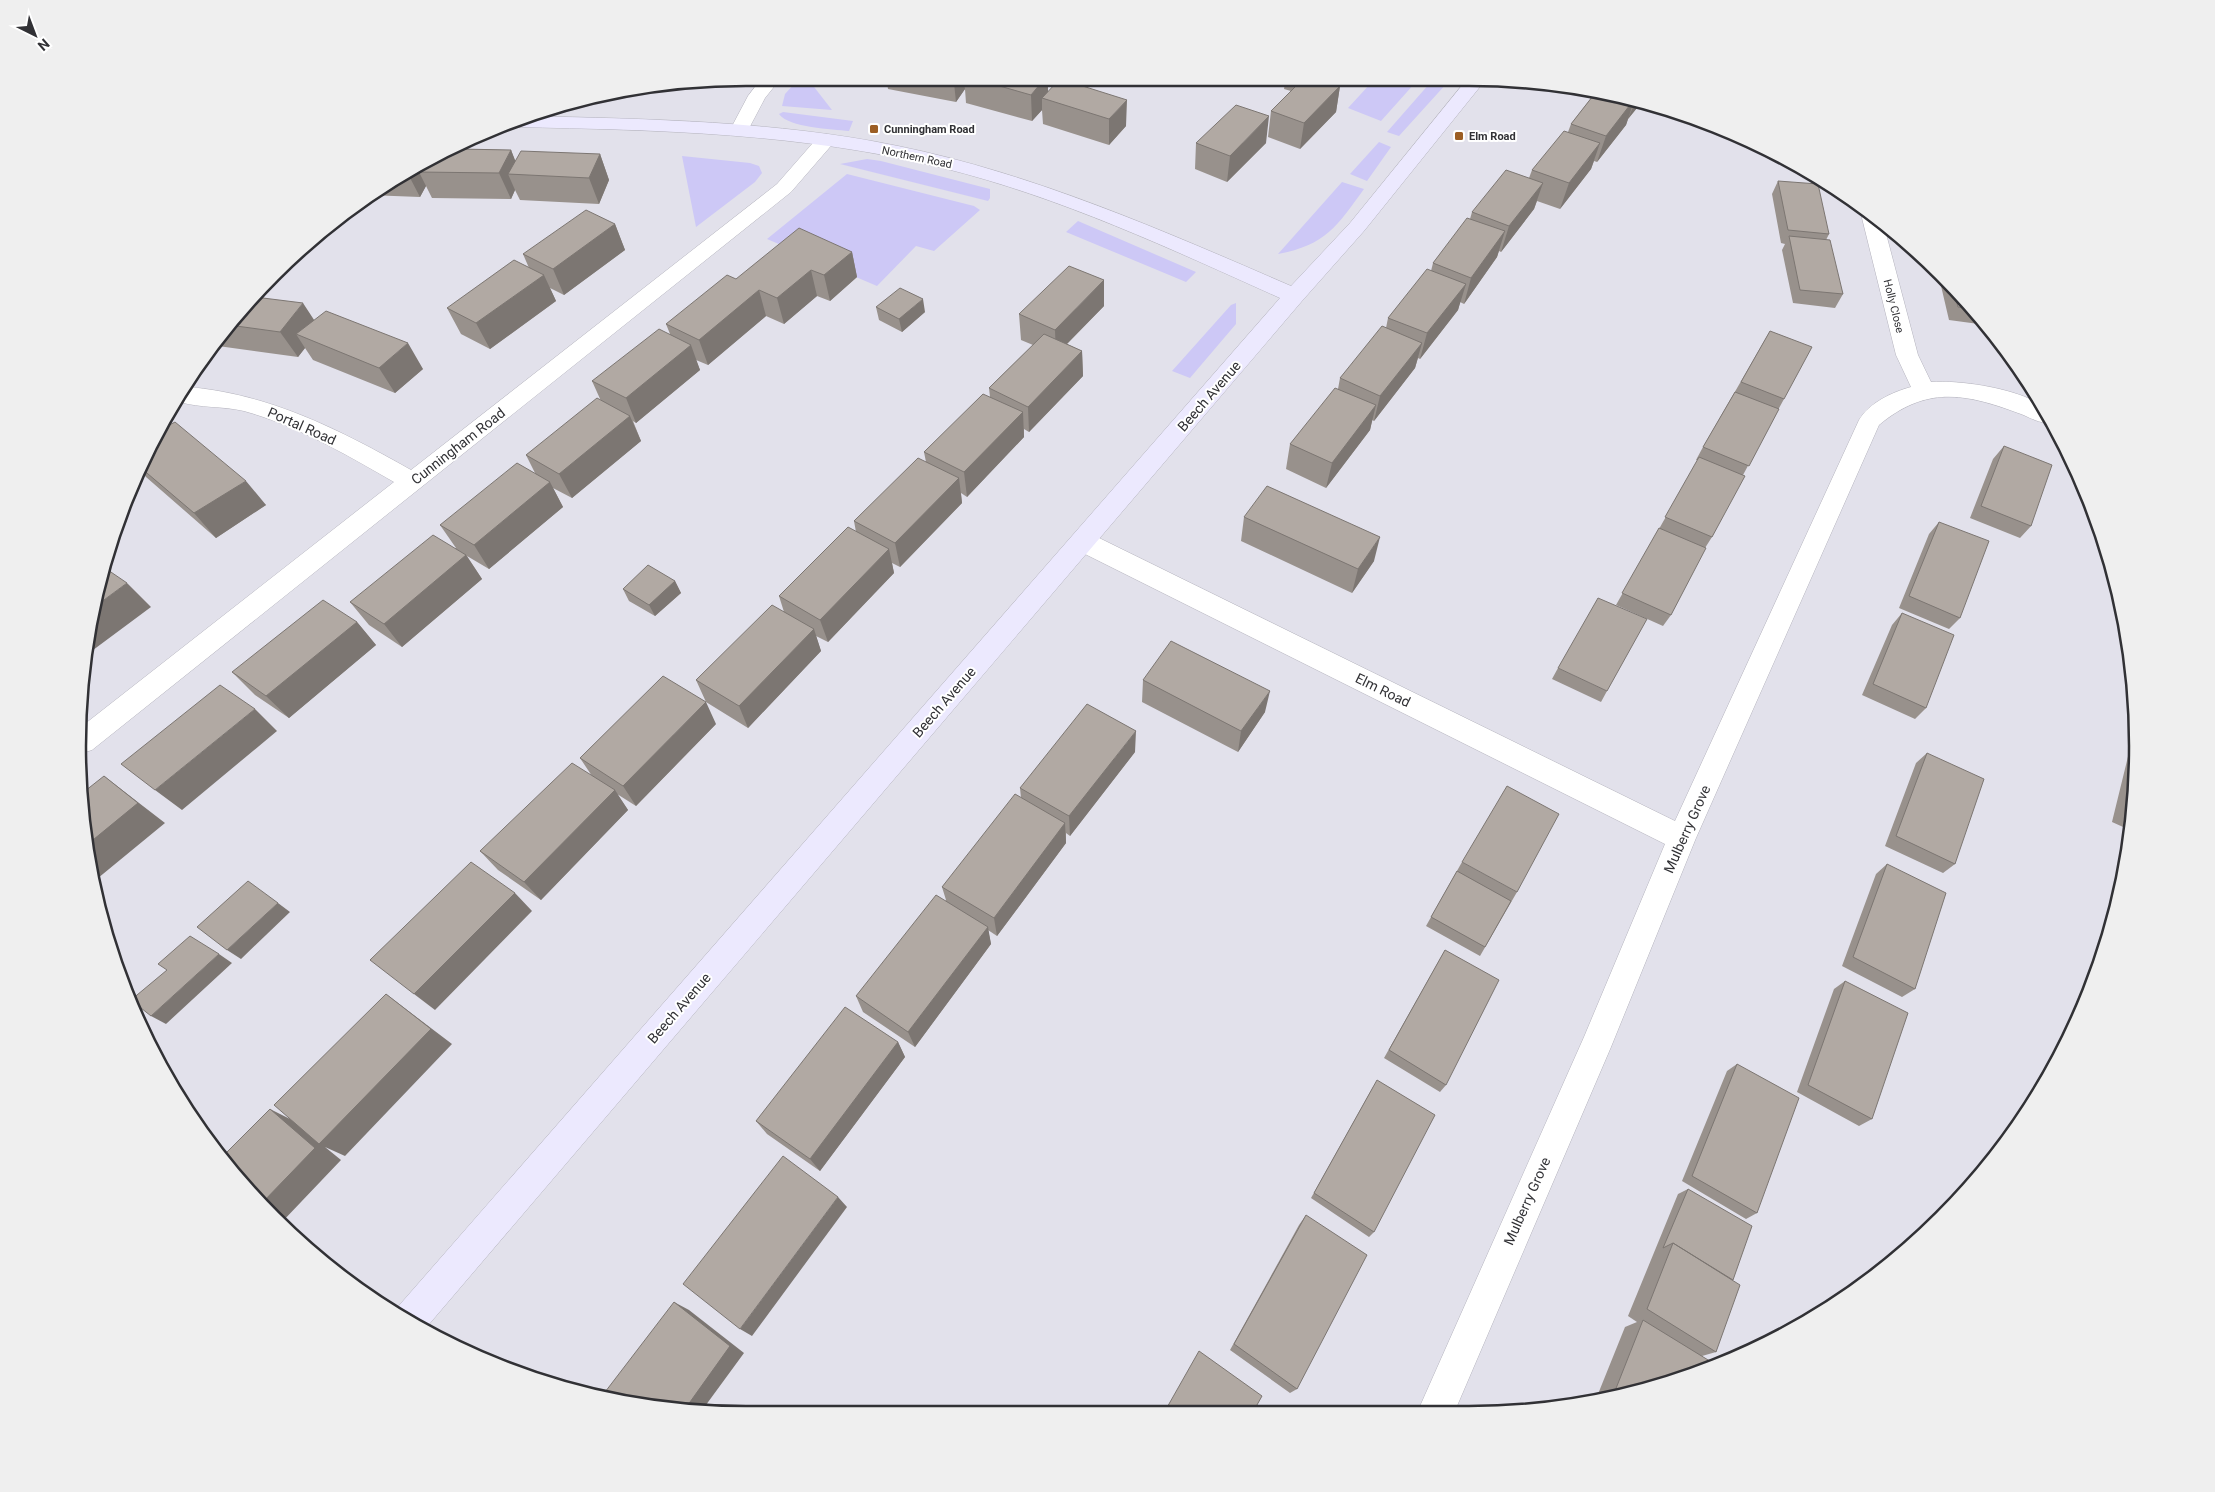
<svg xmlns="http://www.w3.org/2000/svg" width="2215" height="1492" viewBox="0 0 2215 1492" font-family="Roboto,sans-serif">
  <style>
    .green { fill: #cdc8f6 }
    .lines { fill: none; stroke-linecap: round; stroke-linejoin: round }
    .street-casing { stroke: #b4b3bd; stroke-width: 1 }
    .secondary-casing { stroke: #b4b3bd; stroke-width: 1 }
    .street { fill: #fff; fill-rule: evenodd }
    .secondary { fill: #ece9fe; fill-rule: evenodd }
    .wall { fill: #98918c }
    .shaded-wall { fill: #7c7672 }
    .building { fill: #b1a9a3; stroke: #7c7672 }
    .poi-dot { fill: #9c5e24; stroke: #fff; stroke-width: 2 }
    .labels { text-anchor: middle; stroke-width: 4; stroke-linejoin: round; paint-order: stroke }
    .far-poi-label { font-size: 11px; font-weight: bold; fill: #313135; stroke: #fff; text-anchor: start }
    .far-street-label { font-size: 11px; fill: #313135; stroke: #fff }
    .street-label { font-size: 14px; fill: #313135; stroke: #fff }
    .rim { fill: none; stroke: #313135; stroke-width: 2.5 }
  </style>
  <rect width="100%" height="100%" fill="#e2e1eb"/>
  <path class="green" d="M795,83H811L832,110L782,106L785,94Z
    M1371,83H1415L1381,121L1348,108Z
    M1430,83H1447L1399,136L1387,132Z
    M783,112L853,121L849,131C832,129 789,128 779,114Z
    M1379,142L1391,147L1367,181L1350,174Z
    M682,156L750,163L759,166L762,173L755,182L696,227Z
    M867,159L881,161L990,189V198L988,201L840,164Z
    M847,174L974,206L980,210L934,251L916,246L877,286L767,239Z
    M1342,182L1364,189C1337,226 1326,245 1278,254Z
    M1078,221L1196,272L1186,282L1066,232Z
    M1236,303V324L1190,378L1172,371L1231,305Z"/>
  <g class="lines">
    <g class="street-casing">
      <path id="street" d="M758,83H777L765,98L746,134H732L730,130L748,96Z
        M826,134L833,136L836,140L791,192L92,750L82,753L81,727L394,482C347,455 298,426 244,411C223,406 200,408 180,402L188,387C270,394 340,430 411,470L777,184L819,136Z
        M1865,214L1884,226L1918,355L1931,382C1960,380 2012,388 2038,403C2043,406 2047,416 2051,422C2040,425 2028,416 2018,413C1964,393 1926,386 1879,425L1696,838L1611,1047L1454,1413H1417L1584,1037L1665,844L1075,549L1072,542L1075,535L1084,533L1093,535L1675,821L1859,420C1869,403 1892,392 1911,387L1896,355L1862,218Z"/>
    </g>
    <g class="secondary-casing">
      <path id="secondary" d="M1464,83H1483L1364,231L1302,301L425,1329L396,1309L1280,298C1171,249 1060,197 943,168C803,133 659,130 516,127L509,124L526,116C650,119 776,121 898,146C1035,174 1164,231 1291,286L1350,223Z"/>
    </g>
    <use href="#street" class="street"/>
    <use href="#secondary" class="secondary"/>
  </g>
  <path class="wall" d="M887,83H1048V91L1126,126L1109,145L1043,124L1042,110L1032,121L966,103L965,89L956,102L888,89Z
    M1285,83H1333L1340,86L1336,112L1300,149L1268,137L1271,111L1291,91L1284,89Z
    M1596,92L1641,103L1628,119L1626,125L1597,162L1594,161L1591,169L1560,209L1537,201L1534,209L1501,252L1499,251L1497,257L1464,304L1460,302L1458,310L1420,359L1418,358L1415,368L1374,421L1372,420L1370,430L1326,488L1286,469L1290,444L1338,389L1340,378L1386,328L1388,318L1431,271L1433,263L1470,219L1472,212L1529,178L1532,170L1568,132L1571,124Z
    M1196,143H1266L1227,182L1195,169Z
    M458,149L511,150L515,161L600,154L609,180L599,204L520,200L515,190L511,199L432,198L426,186L420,197L368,195L374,190Z
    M1778,181L1829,234L1826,240L1843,294L1835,308L1793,303L1782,250L1785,244L1781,243L1772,194Z
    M615,224L625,250L564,295L550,288L556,301L490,349L461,334L447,308L529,268L523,254Z
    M852,252L857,277L830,301L817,296L784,324L766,316L708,365L696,360L700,370L636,423L633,421L641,441L572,498L553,488L563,507L489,569L467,556L482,579L402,647L369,625L350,602L456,548L440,525L536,475L526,455L601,401L592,381L670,334L666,324L736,279Z
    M1938,273L1986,325L1949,320Z
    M255,297L314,320L423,369L395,393L313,360L305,348L298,357L218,346L214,341L216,339Z
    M1104,306L1067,344L1082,351L1083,376L1029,432L1024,429V437L967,497L961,493L962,503L900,567L892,563L894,573L828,642L816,636L821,651L748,728L706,702L696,680L784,612L779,596L856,532L854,521L926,462L924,452L990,397L989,388L1033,345L1021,340L1019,314Z
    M876,307L925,312L902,332L879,320Z
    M1770,331L1784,399L1743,475L1712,537L1705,548L1671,615L1663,626L1616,605L1698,460H1696L1703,447Z
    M164,428L266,505L216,538L146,477L140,470Z
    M2004,446L2031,526L2020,538L1970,518L1993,459Z
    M1244,517L1374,561L1352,593L1241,541Z
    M1939,522L1960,618L1949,629L1899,608L1929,534Z
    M675,581L681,593L655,616L629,601L623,589Z
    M1902,613L1926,708L1915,719L1862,695L1892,625Z
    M357,622L376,645L289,718L255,695L232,672Z
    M1558,668L1607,691L1601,702L1552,679Z
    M1143,680L1265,712L1238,752L1142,702Z
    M716,724L636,806L617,794L628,810L541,900L498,870L480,851L592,776L580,758Z
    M2135,728L2132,831L2112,822Z
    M1135,752L1070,836L1066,833V843L997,936L988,930L991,944L915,1047L863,1012L856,996L946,900L942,887L1021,798L1020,788Z
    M1927,753L1955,864L1943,873L1885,846L1916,763Z
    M1462,862L1517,892L1480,956L1426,926Z
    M1887,864L1915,989L1902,997L1842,966L1876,874Z
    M1445,950L1446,1085L1440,1092L1384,1058Z
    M1845,981L1872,1119L1859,1126L1797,1092L1834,989Z
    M898,1042L905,1057L820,1171L767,1134L756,1121Z
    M1737,1064L1757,1213L1746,1219L1682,1181L1727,1071Z
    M1373,1087L1374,1232L1369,1237L1311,1198Z
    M1688,1189L1733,1280L1716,1352L1702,1356L1642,1392L1596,1399L1625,1327L1637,1322L1628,1316L1678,1194Z
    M1306,1215L1297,1389L1290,1393L1230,1350L1299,1225Z"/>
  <path class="shaded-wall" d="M954,83H964L965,89L956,102Z
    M1041,83H1048V100L1042,98V110L1032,121L1031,95Z
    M1340,86L1336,112L1300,149L1304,123Z
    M1127,100L1126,126L1109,145V119Z
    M1633,101H1634L1626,125L1597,162L1606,136Z
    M1635,102L1641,103L1628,119Z
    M1269,116L1266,143L1227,182L1230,156Z
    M1600,143L1591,169L1560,209L1569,183Z
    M511,150L521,175L508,174L515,190L511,199L499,173Z
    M600,154L609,180L599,204L589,178Z
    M428,164L419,172L426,186L420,197L408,174Z
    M1543,183L1534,209L1501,252L1509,226Z
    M615,224L625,250L564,295L553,269Z
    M1505,231L1497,257L1464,304L1471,278Z
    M852,252L857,277L830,301L824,275Z
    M811,270L817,296L784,324L777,298Z
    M544,275L556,301L490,349L476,323Z
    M1104,280V306L1056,355L1055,330Z
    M1466,284L1458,310L1420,359L1427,333Z
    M759,290L766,316L708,365L699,340Z
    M923,299L925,312L902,332L899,319Z
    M303,303L320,329L296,334L305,348L298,357L280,332Z
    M408,343L423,369L395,393L379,368Z
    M1422,343L1415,368L1374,421L1380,396Z
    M691,345L700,370L636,423L626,398Z
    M1082,351L1083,376L1029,432L1028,407Z
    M1376,405L1370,430L1326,488L1332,463Z
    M1023,412L1024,437L967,497L964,472Z
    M630,416L641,441L572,498L559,474Z
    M959,478L962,503L900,567L895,543Z
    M246,481L266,505L216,538L194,513Z
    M550,482L563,507L489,569L474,545Z
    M1380,537L1374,561L1352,593L1358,569Z
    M889,549L894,573L828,642L820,620Z
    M466,555L482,579L402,647L384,624Z
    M675,581L681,593L655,616L649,605Z
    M127,583L151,607L85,656L90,615L93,608Z
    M357,622L376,645L289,718L266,696Z
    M814,629L821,651L748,728L739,706Z
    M1270,691L1265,712L1238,752L1241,731Z
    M706,702L716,724L636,806L623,786Z
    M255,709L277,731L182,810L155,790Z
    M1136,731L1135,752L1070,836L1069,816Z
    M104,776L165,823L92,883L90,877L88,844Z
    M615,790L628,810L541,900L524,882Z
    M1065,823L1066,843L997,936L994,918Z
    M515,893L532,911L435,1010L414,994Z
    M278,903L290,912L241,959L227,950Z
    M988,927L991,944L915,1047L908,1032Z
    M219,954L232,963L166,1024L151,1016Z
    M386,994L452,1044L345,1156L325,1147L341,1160L281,1223L262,1203L270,1109L296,1122Z
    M898,1042L905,1057L820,1171L810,1159Z
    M838,1197L847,1207L752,1336L740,1329Z
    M674,1302L689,1310L744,1353L703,1409H685Z"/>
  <path class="building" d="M989,83H1041L1031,95Z
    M1056,83H1073L1127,100L1109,119L1042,98Z
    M1299,83H1333L1340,86L1304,123L1271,111Z
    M1596,92L1633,101L1606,136L1571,124Z
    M1236,105L1269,116L1230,156L1196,143Z
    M1564,131L1600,143L1569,183L1532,170Z
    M458,149L511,150L499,173L419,172L421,167Z
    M521,151L600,154L589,178L508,174Z
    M1506,170L1543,183L1509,226L1472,212Z
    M1778,181L1818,184L1829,234L1788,230Z
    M586,210L615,224L553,269L523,254Z
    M1467,218L1505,231L1471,278L1433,263Z
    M799,228L852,252L824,275L811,270L777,298L759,290L699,340L666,324L727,275L736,279Z
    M1789,236L1830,240L1843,294L1800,290Z
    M514,260L544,275L476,323L447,308Z
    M1069,266L1104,280L1055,330L1019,314Z
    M1427,269L1466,284L1427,333L1388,318Z
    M900,288L923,299L899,319L876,307Z
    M1954,291L1971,308L1958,307Z
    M255,297L303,303L280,332L229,325Z
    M326,311L408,343L379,368L296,334Z
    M1382,326L1422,343L1380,396L1340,378Z
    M659,329L691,345L626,398L592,381Z
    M1770,331L1812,347L1784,399L1741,382Z
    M1044,334L1082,351L1028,407L989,388Z
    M1335,388L1376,405L1332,463L1290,444Z
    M1735,392L1779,409L1749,466L1703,447Z
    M983,394L1023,412L964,472L924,452Z
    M597,398L630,416L559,474L526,455Z
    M175,422L246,481L194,513L141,468L164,428Z
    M2004,446L2052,465L2031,526L1981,506Z
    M1699,457L1745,476L1712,537L1665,517Z
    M918,458L959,478L895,543L854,521Z
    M517,463L550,482L474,545L440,525Z
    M1267,486L1380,537L1358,569L1244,517Z
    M1939,522L1989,541L1960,618L1909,596Z
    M848,527L889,549L820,620L779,596Z
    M1659,528L1706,548L1671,615L1622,593Z
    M433,535L466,555L384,624L350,602Z
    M648,565L675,581L649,605L623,589Z
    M105,568L127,583L93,608Z
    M1598,598L1647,619L1607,691L1558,668Z
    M323,600L357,622L266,696L232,672Z
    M772,605L814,629L739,706L696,680Z
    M1902,613L1954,635L1926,708L1873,684Z
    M1171,641L1270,691L1241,731L1143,680Z
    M663,676L706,702L623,786L580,758Z
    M220,685L255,709L155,790L121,764Z
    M1087,704L1136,731L1069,816L1020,788Z
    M1927,753L1984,779L1955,864L1896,836Z
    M572,763L615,790L524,882L480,851Z
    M104,776L138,803L88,844L85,791Z
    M2133,782L2132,814L2126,812Z
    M1507,786L1559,814L1517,892L1462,862Z
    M1015,794L1065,823L994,918L942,887Z
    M471,862L515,893L414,994L370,960Z
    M1887,864L1946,893L1915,989L1853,957Z
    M1457,871L1511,901L1485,947L1431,917Z
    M248,881L278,903L227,950L197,927Z
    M936,895L988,927L908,1032L856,996Z
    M190,936L219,954L151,1016L131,1000L167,970L158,964Z
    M1445,950L1499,980L1446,1085L1389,1050Z
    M1845,981L1908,1013L1872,1119L1808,1085Z
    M386,994L431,1029L319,1144L274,1105Z
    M845,1007L898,1042L810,1159L756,1121Z
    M1737,1064L1799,1098L1757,1213L1692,1176Z
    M1377,1080L1435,1115L1374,1232L1314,1193Z
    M270,1109L315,1148L262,1203L221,1158Z
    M783,1156L838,1197L740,1329L683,1284Z
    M1688,1189L1752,1226L1733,1280L1673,1243L1663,1248Z
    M1306,1215L1367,1255L1297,1389L1234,1344Z
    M1673,1243L1740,1285L1716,1352L1647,1309Z
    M674,1302L730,1346L685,1409H658L602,1396Z
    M1643,1320L1713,1363L1712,1365L1642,1392L1613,1396Z
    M1199,1351L1262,1396L1253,1412L1165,1411Z"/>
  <g class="poi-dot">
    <rect x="869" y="124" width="10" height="10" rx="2.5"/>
    <rect x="1454" y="131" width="10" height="10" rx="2.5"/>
  </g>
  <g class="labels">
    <g class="far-poi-label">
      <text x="884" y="133">Cunningham Road</text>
      <text x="1469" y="140">Elm Road</text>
    </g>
    <g class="far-street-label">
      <text transform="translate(917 157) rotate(12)" y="4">Northern Road</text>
      <text transform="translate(1894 306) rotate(76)" y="4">Holly Close</text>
    </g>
    <g class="street-label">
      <text transform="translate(1209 396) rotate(-49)" y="5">Beech Avenue</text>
      <text transform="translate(302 426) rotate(24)" y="5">Portal Road</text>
      <text transform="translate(458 446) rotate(-38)" y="5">Cunningham Road</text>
      <text transform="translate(1383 690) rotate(26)" y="5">Elm Road</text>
      <text transform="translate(944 702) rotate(-49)" y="5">Beech Avenue</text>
      <text transform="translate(1687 829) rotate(-66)" y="5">Mulberry Grove</text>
      <text transform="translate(679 1008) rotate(-49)" y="5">Beech Avenue</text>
      <text transform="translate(1527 1201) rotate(-66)" y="5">Mulberry Grove</text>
    </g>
  </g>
  <path d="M0 0H2215V1492H0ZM746 86H1469A660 660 0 0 1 2129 746V746A660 660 0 0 1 1469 1406H746A660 660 0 0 1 86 746V746A660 660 0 0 1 746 86Z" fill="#efefef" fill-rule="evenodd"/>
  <path class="rim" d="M746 86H1469A660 660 0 0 1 2129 746V746A660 660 0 0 1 1469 1406H746A660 660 0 0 1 86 746V746A660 660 0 0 1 746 86Z"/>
  <g transform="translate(35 35) rotate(138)" stroke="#ffffff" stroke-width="4" paint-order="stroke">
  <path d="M0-4L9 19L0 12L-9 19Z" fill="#313135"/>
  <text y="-8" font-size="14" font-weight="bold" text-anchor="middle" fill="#313135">N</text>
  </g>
</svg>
